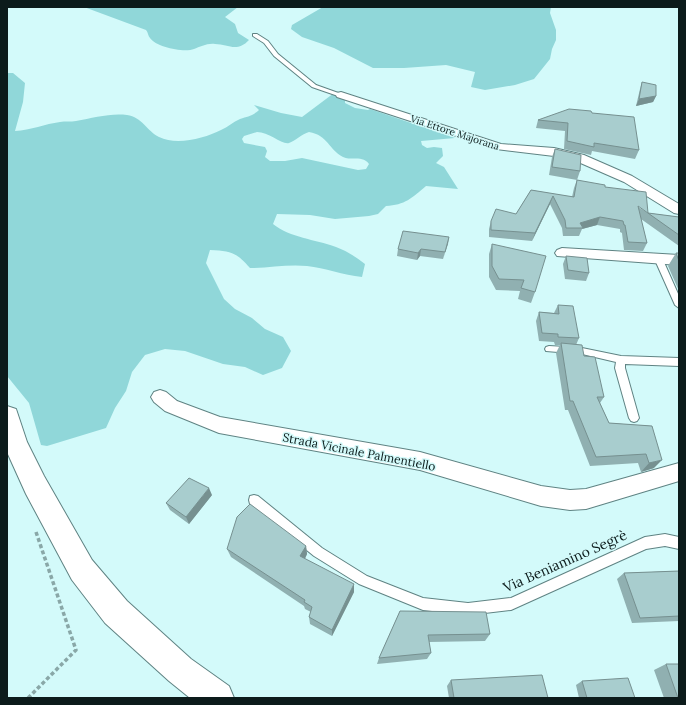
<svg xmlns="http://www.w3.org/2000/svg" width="686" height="705" viewBox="0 0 686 705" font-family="Lora,serif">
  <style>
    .green { fill: #90d7d9; fill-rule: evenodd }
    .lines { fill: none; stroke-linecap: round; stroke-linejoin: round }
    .lane-casing { stroke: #5f8383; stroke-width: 2 }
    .street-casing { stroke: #5f8383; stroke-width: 2 }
    .secondary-casing { stroke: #5f8383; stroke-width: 2 }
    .path { stroke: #89a7a7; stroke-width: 3.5; stroke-dasharray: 4 2.5; stroke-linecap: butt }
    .lane { fill: #fff; fill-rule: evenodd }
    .street { fill: #fff; fill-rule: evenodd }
    .secondary { fill: #fff; fill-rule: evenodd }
    .wall { fill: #90b0b1 }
    .shaded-wall { fill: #769090 }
    .building { fill: #a8cdce; stroke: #769090 }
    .labels { text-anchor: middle; stroke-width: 3; stroke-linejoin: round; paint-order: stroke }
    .far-street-label { font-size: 10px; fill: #0c1b1b; stroke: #d3fafa }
    .street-label { font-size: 12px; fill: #0c1b1b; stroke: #d3fafa }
    .near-street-label { font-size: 14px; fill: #0c1b1b; stroke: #d3fafa }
  </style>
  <rect width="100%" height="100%" fill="#d3fafa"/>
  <path class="green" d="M84,7H238L225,17L235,24L238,33L249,40C237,53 228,44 215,44C207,43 200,47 194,49C184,53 156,47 150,38C148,36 148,32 146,30Z
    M323,7H551L550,13L556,30V40L552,49L550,59L534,79L515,85L485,90L471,87L475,72L446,65L404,68H373L334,48L302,37L291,29L292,25Z
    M7,73H13L25,83L23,102L15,131C31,130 45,124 60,122C65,121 71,122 76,121C93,118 110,113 127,115C142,117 147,131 159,137C177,146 205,138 221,130C228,127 233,122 240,119C248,116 251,117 259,110L254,105L281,113L302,117L334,93L337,95L336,97L345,100V103L355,108L368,110L370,109L455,138L421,141L422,145L427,148L434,147L442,148L443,156L436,163L444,167L458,189L426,186C412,198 405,205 386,206L378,214L369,216L335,219L310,215L277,214L273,224C291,238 314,239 336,247C347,251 356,257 365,264L362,277C343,275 325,268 307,266C288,264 269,268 250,268C236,252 231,251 210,250L206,263L224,299L235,309L252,318L265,329L283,337L291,351L282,368L263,375L245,367L223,364L185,351L165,349L145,355L132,372L126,391L115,408L106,428L47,446L41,445L29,403L7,376ZM257,132C269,132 282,145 289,143C295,141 302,134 309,132C328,135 329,150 343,157C352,161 362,155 369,164L366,169L358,170L302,158L285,161H270L265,157L267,151L265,147L244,143L242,139L244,136Z"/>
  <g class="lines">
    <g class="lane-casing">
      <path id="lane" d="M253,34H257L268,41L278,54L316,85L344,95L341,97L312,87L274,56L264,43L253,36Z
        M659,257L663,260L679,296V308L675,305L655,260Z
        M549,346L582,348L621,356L679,358V366L625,364V368L639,418L637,421L634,422L631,421L629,418L615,368L616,362L582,354L546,351L545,349L546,347Z
        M254,495L258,496L322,548L367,576L423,598L468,603L511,598L645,537L665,534L679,537V549L665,546L646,549L511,610L468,615L423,610L359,584L314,556L250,504L249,500L250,496Z"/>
    </g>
    <g class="street-casing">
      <path id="street" d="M341,92L501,144L554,148L584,155L632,176L679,204V214L674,213L624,182L576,161L554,156L496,149L337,97L336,95L337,93Z
        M562,248L679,255V265L557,256L555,253L557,250Z
        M160,390L166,392L177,401L220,417L420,452L541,486L570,490L586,489L679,463V481L586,509L570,510L541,506L420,470L219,433L165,411L154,402L151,397L154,392Z"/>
    </g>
    <g class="secondary-casing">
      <path id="secondary" d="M7,406L16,409L27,442L44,476L92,560L127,601L191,659L229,686L234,698H190L169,681L105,623L72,580L26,494L7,452Z"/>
    </g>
    <path class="path" d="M28,698L76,650L36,532"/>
    <use href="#lane" class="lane"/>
    <use href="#street" class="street"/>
    <use href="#secondary" class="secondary"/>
  </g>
  <path class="wall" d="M642,82L656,96L653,102L636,106L640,89Z
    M592,113L639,150L635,159L592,151L591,155L564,149L565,131L536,128L538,120Z
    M555,149L580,171L577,180L549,175L552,157Z
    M577,180L605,187L648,213L679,217V246L641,219L647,243L643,251L624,250L622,233L620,232V229L597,225L582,229L579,236H563L562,228L550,204L532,241L489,237V229L491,221L516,214L531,190L572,197L574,188Z
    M449,237L443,259L420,256L417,260L397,256L398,249Z
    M492,244L535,292L531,303L518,299L520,291L496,290L489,277V254Z
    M676,253H679V291L668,266Z
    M566,256L589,273L586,281L565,279L563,264Z
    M558,305L579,338L576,345L584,356L604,397L600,403L609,423L652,426L654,468L641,472L638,463L590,466L568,410H565L556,353L560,345H555L554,342L539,341L536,321L539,312L554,313Z
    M212,495L189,524L170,510L166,503Z
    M306,546L307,554L305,559L354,592L332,636L310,624L309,617L311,612L305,609L304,606L231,557L227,549Z
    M679,571V621L632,623L617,579L624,573Z
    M400,611L490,634L485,641L429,642L431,653L427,659L377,664L379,658Z
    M666,664L679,698H664L654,670Z
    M451,680L548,698H449L447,686Z
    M582,681L635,698H579L576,685Z"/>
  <path class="shaded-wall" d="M656,96L653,102L636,106L639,99Z
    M553,196L550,204L532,241L535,233Z
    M600,217L597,225L582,229L583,228L580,223Z
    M449,237L448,244L443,259L445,252Z
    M421,249L420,256L417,260L418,253Z
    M662,460L654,468L641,472L649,463Z
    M209,488L212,495L189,524L186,517Z
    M306,546L307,554L302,564L300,556Z
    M354,584V592L332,636V630Z"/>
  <path class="building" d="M642,82L656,85V96L639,99Z
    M569,109L591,111L592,113L634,117L639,150L594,143V147L567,141L568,123L538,120Z
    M555,149L581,155L580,171L552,167Z
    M577,180L605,185V187L646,192L648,213L679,217V235L638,206L647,243L628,242L625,225H624L623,221L600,217L580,223L583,228H566L565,220L553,196L535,233L491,230V221L496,209L516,214L531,190L574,197Z
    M403,231L449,237L445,252L421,249L418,253L398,249Z
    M492,244L546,256L535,292L521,288L524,280L499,279L492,266Z
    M676,253H679V261Z
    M566,256L587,258L589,273L568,270Z
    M558,305L573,306L579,338L558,337V334L542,333L539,312L559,314Z
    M561,343L582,345L584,356L595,357L604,397H597L609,423L652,426L662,460L649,463L646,454L596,457L573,401H570Z
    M189,478L209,488L186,517L166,503Z
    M250,504L306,546L300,556L354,584L332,630L309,617L312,607L304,602L305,600L227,549L237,517Z
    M679,571V616L640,618L624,573Z
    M400,611L486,612L490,634L428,635L431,653L379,658Z
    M666,664H679V698H678Z
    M542,675L548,698H454L451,680Z
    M628,678L635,698H587L582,681Z"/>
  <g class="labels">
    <g class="far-street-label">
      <text transform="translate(455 132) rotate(18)" y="4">Via Ettore Majorana</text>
    </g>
    <g class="street-label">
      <text transform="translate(359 452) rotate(11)" y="4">Strada Vicinale Palmentiello</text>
    </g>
    <g class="near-street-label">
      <text transform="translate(565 561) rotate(-24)" y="5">Via Beniamino Segrè</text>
    </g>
  </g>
  <rect width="686" height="705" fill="none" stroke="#0c1b1b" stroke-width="16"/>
</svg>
